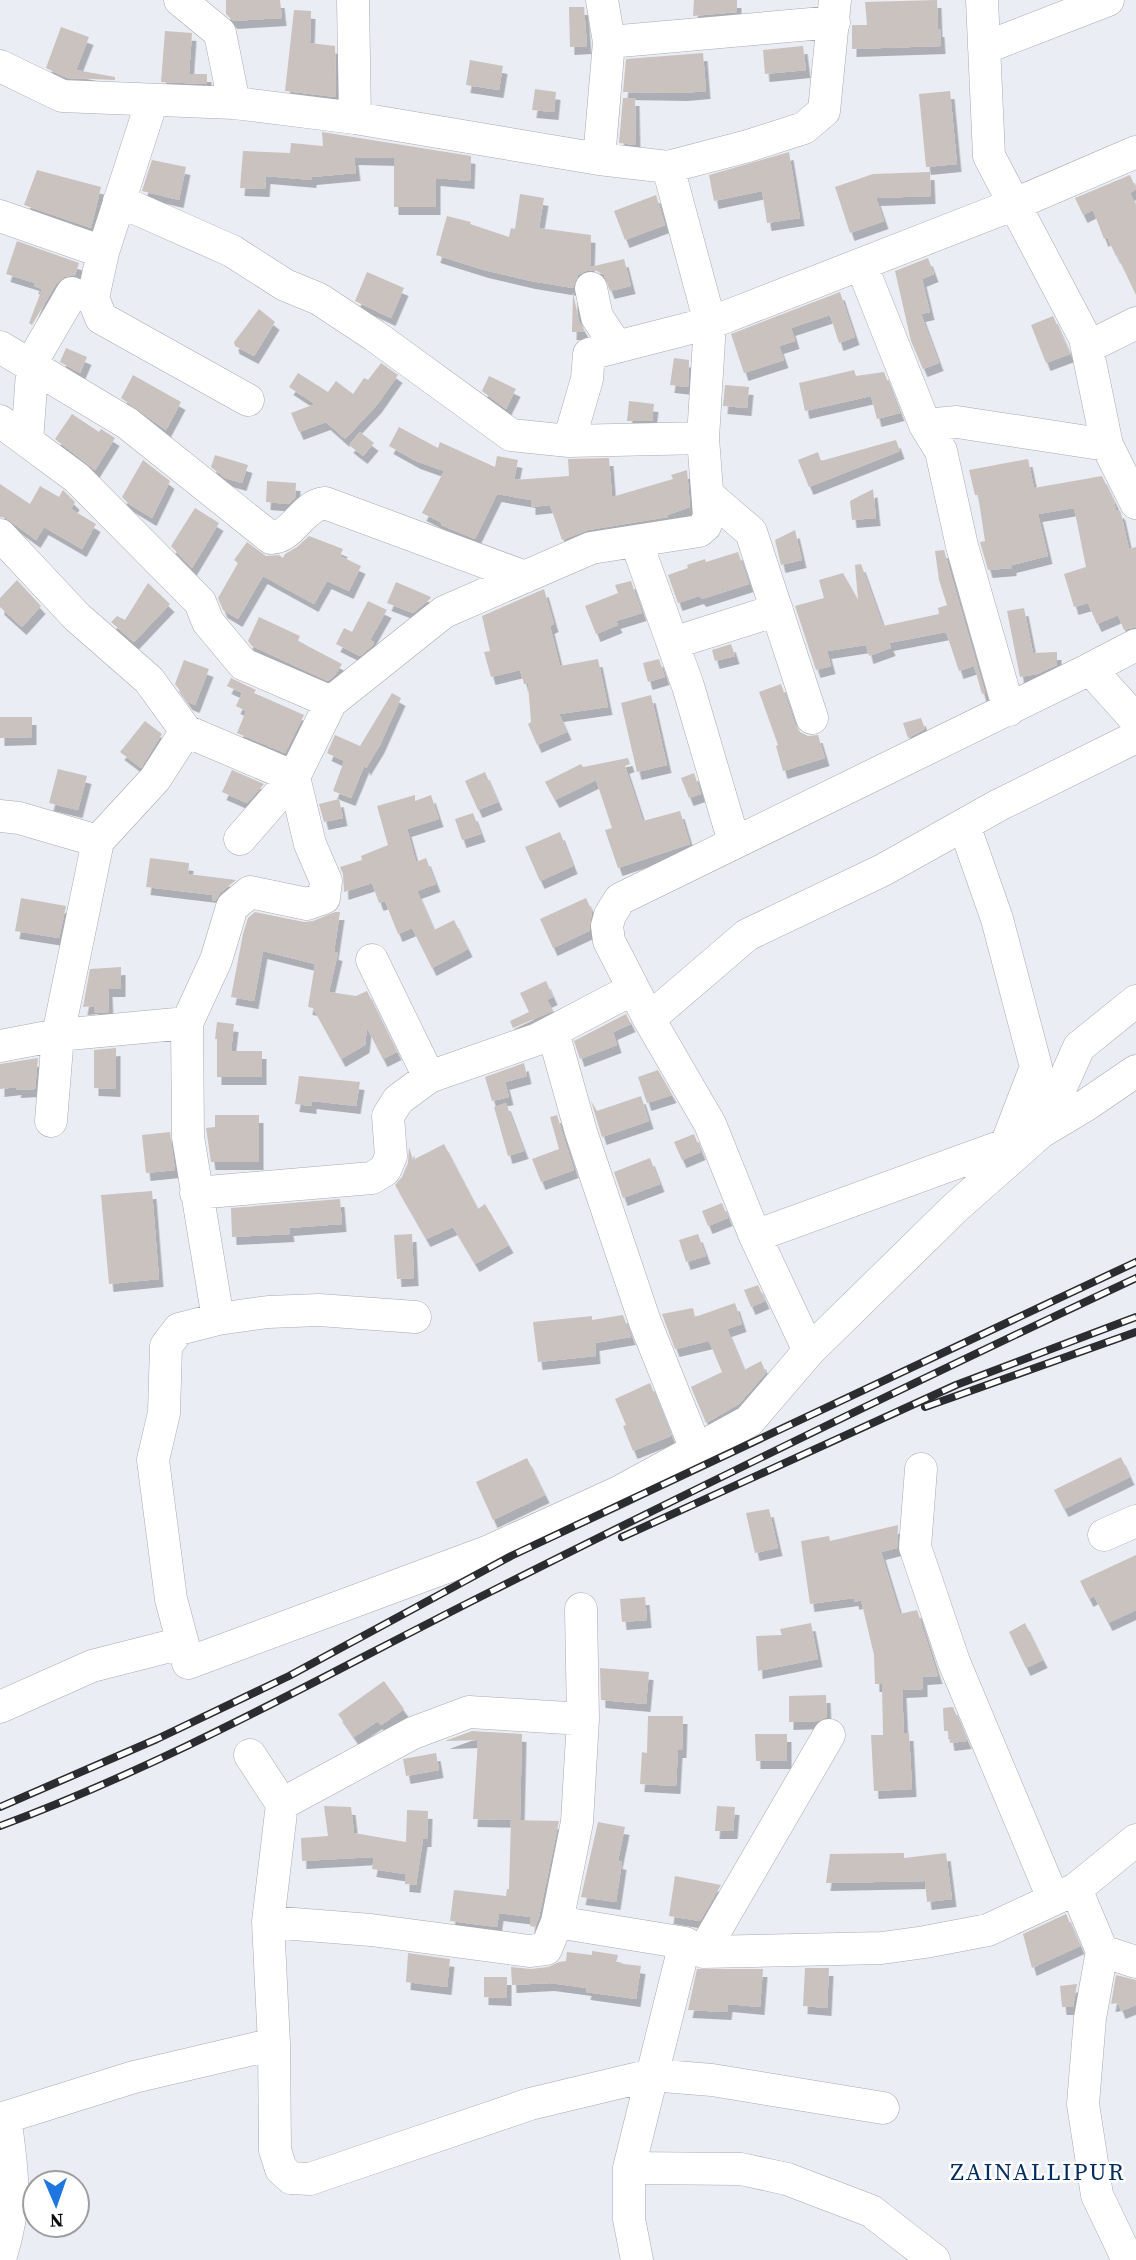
<svg xmlns="http://www.w3.org/2000/svg" width="1136" height="2260" viewBox="0 0 1136 2260" font-family="'Source Serif 4',serif">
  <style>
    .building { fill: #cac2be; filter: url(#shadow) }
    .lines { fill: none; stroke-linecap: round; stroke-linejoin: round }
    .minor-casing { stroke: #a7aab0; stroke-width: 33 }
    .minor { stroke: #fff; stroke-width: 32 }
    .rail-casing { stroke: #2b2c2f; stroke-width: 8 }
    .rail { stroke: #fff; stroke-width: 5; stroke-dasharray: 16; stroke-linecap: butt }
    .labels { text-anchor: middle; stroke-width: 5; stroke-linejoin: round; paint-order: stroke }
    .neighbourhood-label { font-size: 24px; letter-spacing: 2px; fill: #032d5f; stroke: #fff }
  </style>
  <defs>
    <filter id="shadow"><feDropShadow dx="4.5" dy="8" stdDeviation="0" flood-color="#0004"/></filter>
  </defs>
  <rect width="100%" height="100%" fill="#ebedf4"/>
  <path class="building" d="M226,0H280L282,18L233,21L226,14Z
    M694,0H737V12L693,16Z
    M937,0L938,29H940L941,46L852,49V25H867L865,2Z
    M569,7H584L587,46L570,47Z
    M294,10L311,11L310,43L335,46L336,97L285,91Z
    M61,27L89,37L76,70L115,77V80L67,78L46,68Z
    M165,31L192,33L189,74H207V84L161,82Z
    M803,46L806,70L765,74L763,50Z
    M703,53L706,91L683,93L623,92L626,59Z
    M470,60L503,66L499,90L466,85Z
    M535,89L556,92L554,112L532,110Z
    M950,91L957,164L926,167L919,94Z
    M623,98H635L636,145L619,143Z
    M322,132L471,156L470,181L436,178V207H394V158L354,157L356,173L312,177V180L266,176L265,189L240,188L243,151L290,153L291,143L323,146Z
    M789,152L800,218L767,223L762,191L714,201L709,175Z
    M152,160L186,167L179,200L142,191Z
    M37,170L101,187L91,228L24,205Z
    M930,172L931,196L876,198L884,221L850,233L835,187L873,174Z
    M1130,175L1136,189L1130,193L1136,206V295L1117,255L1116,256L1107,237L1104,239L1093,210L1083,215L1075,198Z
    M520,194L544,198L539,228L591,235L590,267L624,259L631,286L610,291L604,275L597,271L588,270L578,275L573,288L531,281L484,270L436,255L447,216L471,222L470,224L509,237L511,228L515,229Z
    M656,195L665,225L625,240L614,211Z
    M17,241L79,263L75,275L64,277L56,284L32,325L29,323L42,289L34,286L35,283L6,274Z
    M928,258L934,274L922,279L930,312L921,314L939,363L923,369L911,341L895,271Z
    M367,272L404,288L391,318L355,301Z
    M840,292L855,337L839,343L830,315L791,328L795,341L779,346L784,360L744,373L731,334Z
    M573,293L579,321L585,332H572Z
    M259,309L275,322L254,356L235,346L234,342Z
    M1053,316L1070,354L1046,363L1031,325Z
    M66,348L87,357L80,373L60,362Z
    M674,358L689,360L688,387L670,385Z
    M381,363L398,375L377,405L345,439L326,422L299,432L291,413L315,404L289,387L298,373L328,392L336,381L353,394L364,378L368,380Z
    M854,370L856,376L884,372L900,413L877,419L871,396L805,411L799,383Z
    M133,375L181,402L166,430L121,398Z
    M489,376L516,389L506,409L482,391Z
    M725,385L749,387L747,408L723,406Z
    M629,401L654,404L652,421H627Z
    M72,414L99,432L101,429L115,438L95,470L55,439Z
    M399,427L438,448L440,442L495,467L497,456L518,460L514,480L569,476L568,459L609,458L612,497L673,479L671,475L687,470L690,507L667,515L668,517L588,530L562,540L550,505L531,507V500L497,494L475,539L441,525L442,523L422,513L444,471L416,461L389,446Z
    M360,432L374,443L363,456L349,445Z
    M896,440L900,451L809,487L798,460L818,452L821,461Z
    M215,455L248,465L242,483L225,478L211,467Z
    M1028,459L1034,488L1102,476L1114,501L1116,511L1119,510L1121,513L1129,549L1136,547V627L1124,630L1118,615L1097,624L1088,603L1074,607L1064,574L1086,567L1074,508L1038,514L1048,556L1012,565V568L988,570L980,542L985,541L978,495H975L969,470Z
    M143,460L170,481L152,518L129,504L122,497Z
    M267,481L296,483L295,498L289,504L266,502Z
    M0,484L30,504L40,486L59,497L63,490L75,502L71,509L96,524L82,549L44,527L36,540L6,518L0,517Z
    M873,489L876,518L852,520L850,501Z
    M195,508L219,523L192,568L171,546Z
    M795,530L802,560L781,565L775,540Z
    M309,536L343,549L340,556L361,566L349,591L327,581L314,604L263,576L238,619L223,610L218,598L238,563L234,560L247,542L266,556L279,555L283,558L285,554L297,547Z
    M944,550L985,693L982,694L974,666L959,671L946,632L889,643L891,648L869,656L866,645L827,651L831,666L816,670L795,606L824,598L819,580L843,573L858,600L855,565L861,564L883,626L939,614L938,608L947,605L939,580L935,551Z
    M738,552L749,584L702,599L699,596L678,603L668,575L688,568L687,565L705,559L706,562Z
    M17,580L41,606L22,627L0,607V598Z
    M631,581L642,613L616,621L618,625L596,634L585,606L618,593L615,585Z
    M396,582L431,597L430,599L413,613L387,603Z
    M148,583L170,604L134,642L111,622L117,616L125,620Z
    M544,589L554,624L550,626L560,666L598,659L608,707L559,714L567,732L537,745L528,724L531,722L528,684H524L520,670L491,677L484,652L490,651L482,616Z
    M368,601L387,610L370,640L374,642L373,645L360,656L336,644L344,628L352,632Z
    M1024,608L1033,653L1057,652V665L1037,674L1020,677L1007,611Z
    M259,617L300,636L298,641L342,664L336,674L328,681L252,646L248,641Z
    M731,644L735,656L715,661L712,650Z
    M659,659L665,677L648,682L643,663Z
    M184,660L209,669L195,705L188,702L175,684Z
    M231,678L256,690L254,693L304,715L285,753L237,733L246,711L236,706L242,693L227,686Z
    M781,684L795,724L800,732L808,736L818,735L825,758L783,771L776,746L778,745L759,692Z
    M392,693L401,698L380,745L366,768L365,764L351,798L333,791L344,761L327,753L335,735L360,746Z
    M651,695L667,765L637,772L621,703Z
    M0,717H32V737L0,738Z
    M921,718L925,729L908,738L903,723Z
    M145,721L162,734L141,768L120,752Z
    M628,758L630,764L625,766L643,821L680,811L690,844L618,868L605,830L612,828L596,780L555,800L545,782L581,764L583,767Z
    M58,769L87,776L78,810L49,803Z
    M232,770L264,784L247,803L222,792Z
    M485,772L498,802L478,810L465,781Z
    M694,773L701,794L689,798L681,778Z
    M415,795V801L431,795L439,819L407,829L416,862L426,858L436,884L417,891L434,930L454,920L468,949L432,968L412,928L398,934L385,901L379,903L372,883L344,892L343,874L340,867L362,860L361,856L388,845L377,806Z
    M339,799L343,818L324,822L319,804Z
    M473,813L481,834L462,840L455,819Z
    M560,832L573,866L540,881L525,847Z
    M150,858L189,863L188,874L236,880L220,893L215,901L212,900L213,895L146,887Z
    M21,898L66,906L59,938L15,931Z
    M586,898L592,911L589,931L553,948L540,919Z
    M255,912L304,922L313,921L335,912H340L334,952L338,953L329,992L356,996L367,991L397,1052L383,1059L367,1028L365,1045L341,1059L313,1008L308,1007L315,964L263,951L254,1001L231,997L243,934L248,918Z
    M121,967V989H108L109,1012L94,1013V1006L83,1007L90,969Z
    M546,981L553,997L547,1000L553,1011L513,1028L510,1021L529,1012L520,993Z
    M626,1014L631,1024L613,1032L617,1045L580,1059L574,1041Z
    M217,1022L234,1024L231,1051H262V1077H217V1039H215Z
    M116,1048V1089L94,1088V1050Z
    M38,1058L35,1089L16,1090L17,1087L0,1089V1064Z
    M524,1063L527,1076L505,1082L509,1097L492,1101L485,1077Z
    M658,1070L672,1095L647,1103L638,1077Z
    M299,1076L360,1082L356,1106L312,1101V1106L295,1104Z
    M641,1096L649,1121L602,1137L591,1101L597,1111Z
    M506,1103L524,1151L508,1156L494,1107Z
    M215,1115H259V1162H211L206,1128L215,1127Z
    M557,1115L574,1170L541,1182L532,1159L559,1149L550,1117Z
    M170,1132L175,1170L146,1173L142,1135Z
    M694,1134L701,1152L682,1160L674,1142Z
    M444,1144L478,1209L485,1204L509,1245L475,1264L453,1227L426,1239L395,1185L402,1177L408,1163L409,1147L413,1160Z
    M650,1158L660,1184L623,1198L614,1172Z
    M152,1191L159,1279L109,1284L101,1195Z
    M340,1199L342,1224L289,1228L290,1234L232,1237L231,1208Z
    M722,1203L728,1218L708,1226L702,1211Z
    M412,1234L414,1278L397,1279L394,1235Z
    M698,1234L706,1256L686,1262L679,1240Z
    M758,1285L765,1301L751,1307L744,1290Z
    M735,1303L742,1324L727,1329L744,1370L761,1361L766,1373L739,1404L706,1423L691,1387L722,1372L709,1341L675,1349L662,1314L693,1308L695,1317Z
    M623,1315L631,1337L595,1343L596,1356L538,1362L533,1322L592,1316V1320Z
    M650,1383L671,1436L633,1451L623,1426L626,1425L615,1399Z
    M1121,1457L1130,1477L1064,1509L1054,1490Z
    M527,1458L545,1495L493,1520L476,1482Z
    M769,1509L778,1548L755,1553L746,1513Z
    M898,1525L897,1548L881,1552L900,1614L917,1610L938,1676L923,1677V1689L902,1690L904,1733H909L912,1789L874,1791L871,1735H883L882,1684H875L874,1655L861,1600L855,1602L854,1598L810,1604L801,1541L829,1536L830,1541Z
    M1136,1555V1610L1108,1623L1094,1596L1089,1599L1080,1581Z
    M645,1597L647,1620L622,1622L620,1599Z
    M811,1623L818,1659L758,1671L756,1636L782,1635L780,1629Z
    M1025,1623L1043,1660L1026,1668L1009,1632Z
    M600,1668L649,1672L646,1704L601,1700Z
    M384,1681L404,1709L381,1725L378,1721L354,1737L338,1714Z
    M826,1695L827,1717L818,1721L789,1722V1696Z
    M953,1707L967,1741L950,1743L948,1731H944L943,1708Z
    M648,1716H683L682,1750H678L676,1786L640,1784L642,1752L647,1753Z
    M472,1731L522,1734L520,1820L473,1819L478,1740L445,1741Z
    M755,1734H787V1761H756Z
    M436,1753L439,1770L406,1776L403,1759Z
    M324,1806L351,1807L354,1833L406,1842L407,1810L428,1811L427,1839H423L416,1885L405,1884V1874L372,1869L374,1857L302,1861L301,1838L328,1836Z
    M717,1806L735,1807L733,1831H715Z
    M511,1820L559,1821L539,1917L535,1927L530,1926L531,1917L499,1913L497,1927L450,1921L454,1890L506,1896L507,1889H509Z
    M598,1822L625,1827L618,1861L622,1862L616,1902L581,1897Z
    M904,1853V1858L946,1853L952,1899L927,1902L925,1881L826,1883L830,1854Z
    M675,1876L721,1885L700,1921L669,1916Z
    M1066,1914L1080,1946L1032,1968L1023,1934Z
    M592,1951L618,1955L616,1963L641,1966L636,1999L586,1992L587,1988L550,1983L512,1985L511,1967L531,1969L548,1967L559,1962L566,1961L567,1952L592,1955Z
    M408,1953L450,1959L447,1987L406,1982Z
    M805,1968H829L827,2008L803,2006Z
    M697,1969H763L760,2007L728,2004L727,2012L688,2010Z
    M1116,1975L1136,1980V2005L1121,2011L1118,2003L1111,2004Z
    M484,1977H507V1998L484,1997Z
    M1077,1984L1073,2007H1062L1060,1986Z"/>
  <g class="lines">
    <g class="minor-casing">
      <path id="minor" d="M180,0L220,33L234,103
        M353,0L355,118
        M602,0L609,42
        M982,0L989,156L1085,338L1107,445L1136,503
        M834,22L609,42L599,159L668,167L748,146L804,128L824,111L835,0
        M984,48L1108,0
        M0,66L62,96L234,103L355,118L599,159
        M668,167L710,323L1015,204L1136,152
        M119,201L232,251L285,285L319,299L375,336L511,435L569,441L587,379L589,354L710,323L703,438L709,516L705,526L699,531L591,548L444,612L331,702L294,777L240,839
        M0,216L103,252L152,101
        M103,252L93,298L101,318L248,400
        M861,264L925,425
        M591,288L597,317L617,347
        M0,347L127,423L271,538C293,538 302,505 325,503L525,577
        M1088,347L1136,323
        M0,421L77,478L200,602L208,622L243,664L331,702
        M27,441L33,360L72,293
        M569,441L703,438
        M708,495L751,532L812,718
        M0,535L77,617L149,680L186,731L155,779L98,841L58,1035L0,1046
        M636,541L688,686L734,842
        M673,643L777,610
        M1136,645L1090,669L1136,720
        M1009,710L962,546L941,451L925,425L957,422L1107,445
        M0,816L19,818L98,841
        M964,825L997,919L1036,1067L1006,1145
        M372,960L429,1077
        M649,1019L747,935L883,870L999,805L1136,737
        M187,1023L188,1137L218,1319L179,1329L166,1346L164,1413L153,1460L171,1599L188,1663L487,1552L619,1492L749,1421L809,1351L755,1236L710,1124L649,1019L609,941L607,926L610,915L620,899L1090,669
        M553,1032L581,1132L645,1322L696,1449
        M51,1121L58,1035L187,1023L216,960L232,907L250,892L307,904L324,898L326,881L310,844L294,777L186,731
        M196,1193L372,1178L385,1170L391,1156L388,1116L398,1100L429,1077L538,1039L633,989
        M755,1236L1041,1132L1086,1105L1136,1071
        M218,1319L268,1312L319,1310L415,1317
        M809,1351L955,1208L1041,1132L1079,1047L1136,1001
        M921,1469L915,1547L954,1662L1053,1898
        M1104,1535L1136,1521
        M581,1609L583,1719
        M0,1707L92,1666L182,1643
        M250,1755L282,1804L268,1922L274,2044L275,2150L281,2169L291,2178L310,2179L530,2104L651,2075L712,2080L883,2108
        M282,1804L413,1733L469,1712L583,1719L577,1822L557,1922L685,1943L703,1952L882,1948L925,1942L988,1930L1076,1889L1102,1951L1090,2018L1083,2104L1097,2195L1128,2260
        M1076,1889L1136,1840
        M268,1922L371,1930L529,1951L546,1949L557,1922
        M685,1943L629,2168L741,2169L787,2179L871,2211L934,2260
        M1102,1951L1136,1962
        M703,1952L829,1735
        M0,2119L134,2077L274,2044
        M629,2168V2219L637,2260
        M0,2259C18,2202 13,2174 5,2117"/>
    </g>
    <use href="#minor" class="minor"/>
    <g class="rail-casing">
      <path id="rail" d="M925,1407L1136,1332
        M622,1537L956,1385L1136,1317
        M0,1807L157,1739L289,1676L511,1556L1136,1262
        M0,1826C171,1763 330,1672 492,1591C705,1484 920,1379 1136,1278"/>
    </g>
    <use href="#rail" class="rail"/>
  </g>
  <g class="labels">
    <g class="neighbourhood-label">
      <text x="1038" y="2180">ZAINALLIPUR</text>
    </g>
  </g>
  <g transform="translate(56 2204) rotate(178)"><circle r="33" fill="#ffffff" stroke="#9e9e9f" stroke-width="2"/>
  <path d="M0-5L12 26L0 18L-12 26Z" fill="#1f76e0"/>
  <text y="-10" font-size="19" font-weight="bold" text-anchor="middle" fill="#0c0d0f">N</text>
  </g>
</svg>
